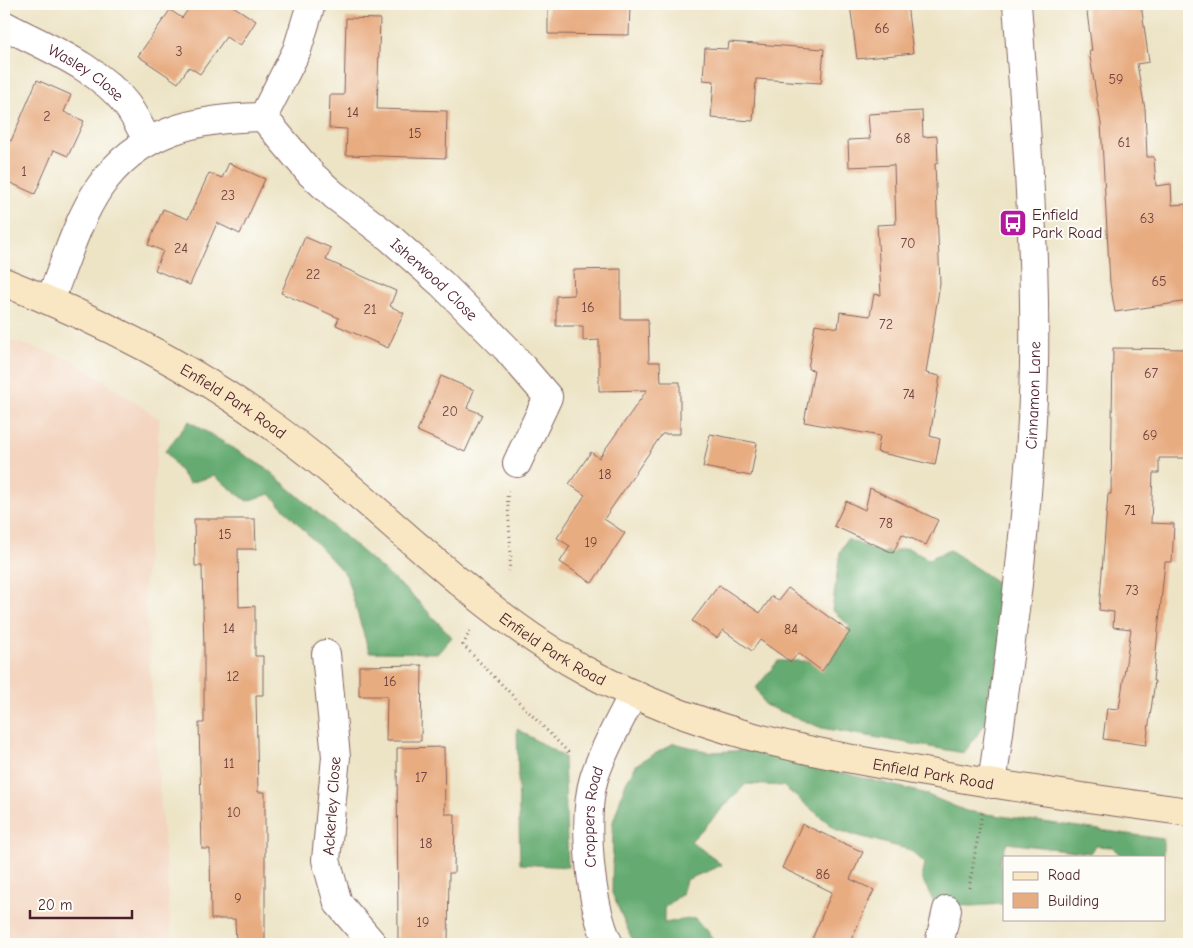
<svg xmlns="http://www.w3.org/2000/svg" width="1193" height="948" viewBox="0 0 1193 948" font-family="'Comic Neue',sans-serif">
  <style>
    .built { fill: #f3d4bf }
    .forest { fill: #65ab71; stroke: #58654e }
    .building { fill: #e8ac81 }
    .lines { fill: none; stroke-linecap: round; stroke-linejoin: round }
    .street-casing { stroke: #836461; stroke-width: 30 }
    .secondary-casing { stroke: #836461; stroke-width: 30 }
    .path { stroke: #836461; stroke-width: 3; stroke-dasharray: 1 4; stroke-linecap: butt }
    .street { stroke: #fff; stroke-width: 28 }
    .secondary { stroke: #f9e7c3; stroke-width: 28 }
    .labels { text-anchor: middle; stroke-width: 4; stroke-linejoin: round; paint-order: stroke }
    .number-label { font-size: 14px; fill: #724240 }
    .street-label { font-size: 16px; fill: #4a1f2b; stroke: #fdfcf7 }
    .poi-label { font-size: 16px; fill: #4a1f2b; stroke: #fdfcf7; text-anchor: start }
  </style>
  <rect width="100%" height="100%" fill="#fdfcf7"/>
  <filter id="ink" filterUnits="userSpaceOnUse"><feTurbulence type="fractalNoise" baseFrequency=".02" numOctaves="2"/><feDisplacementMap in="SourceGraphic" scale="10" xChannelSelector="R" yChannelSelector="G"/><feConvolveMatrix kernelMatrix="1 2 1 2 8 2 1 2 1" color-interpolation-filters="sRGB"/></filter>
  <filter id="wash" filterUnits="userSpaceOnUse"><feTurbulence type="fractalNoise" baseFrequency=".0096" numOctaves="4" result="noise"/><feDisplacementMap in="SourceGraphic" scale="20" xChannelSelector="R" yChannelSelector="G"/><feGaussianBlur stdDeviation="1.12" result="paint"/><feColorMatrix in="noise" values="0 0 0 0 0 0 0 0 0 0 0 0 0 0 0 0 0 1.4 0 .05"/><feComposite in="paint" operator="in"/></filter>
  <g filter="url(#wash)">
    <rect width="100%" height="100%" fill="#ede4c6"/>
    <path class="built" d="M4,338L70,359L160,419L144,590L172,944H4Z"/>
    <path class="forest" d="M189,421L267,469L413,596L452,637L438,653L369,652L346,575L270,494L247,501L214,476L189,483L165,451Z
      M847,539L881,553L908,548L928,559L950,550L1010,591L988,720L964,753L822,728L765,705L756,688L778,661H821L850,626L832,610L840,552Z
      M517,729L564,757L568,867L520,864Z
      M674,743L710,752L753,750L923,793L966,811L1163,839V857H1122L1112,847L1095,846L1090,853L1007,843L999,863L1004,866V904L971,906L935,904L922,879L925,863L910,850L837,830L783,786L746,784L691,841L722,865L686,880L682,894L664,908V923L695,918L718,944H634L612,893L613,822L626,782L637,764Z"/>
    <g id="blocks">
      <path class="building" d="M192,4H230L256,21L240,46L226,37L200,74L189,67L178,83L138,56L170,10L182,18Z
        M548,4H630L629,35L548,34Z
        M850,4H907L913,53L857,59Z
        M1086,4H1141L1149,62L1137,64L1145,109L1147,157H1154L1156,186L1171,184L1172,205L1186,204L1189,301L1115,312L1110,283L1101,124L1089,51H1092Z
        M346,18L380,19L377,109L447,111L446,158L346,155L347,129L329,128L330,95H344Z
        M729,42L824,49L821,83L756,79L753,121L711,118L714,81L703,80L705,48L728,49Z
        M37,80L71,95L64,112L84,121L68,156L54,150L35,194L4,180V138L11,141Z
        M922,111L923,137L937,136L938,163L935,164L940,283L926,373L940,376L930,436L940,439L935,465L877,452L880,436L804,422L814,370L808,369L815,324L838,328L840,312L870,316L874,294L881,295L877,225L896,224L894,165L849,167L848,140L870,139L868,114Z
        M229,163L265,179L240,234L217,223L190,285L155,270L163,251L148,245L163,209L188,219L209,173L222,178Z
        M305,237L331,248L326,260L396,291L390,306L404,313L388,348L336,325L339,318L281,293Z
        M621,269V319H648L649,362H660L661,382H680V434H662L604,519L625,533L592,583L560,562L570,546L557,538L585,495L569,484L591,452L599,458L647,390L599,391V340L583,341V326H556V296L574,295L573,270Z
        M1113,348L1189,349V458H1159V473H1153L1151,523L1174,524L1172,562H1165L1153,681H1155L1146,745L1103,739L1107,708L1119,709L1131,629L1113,627L1114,612L1099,610L1108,494H1111Z
        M441,376L474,390L467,408L482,414L465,452L417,431Z
        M710,434L757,443L751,476L703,467Z
        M870,488L938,520L926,545L902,534L893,553L834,526L846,501L865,510Z
        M194,519H255L256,549H238L239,607L255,606V656H263V695H256L258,792H265V944H236L235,919H211L210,849H202L199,723H204V649L202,566H195Z
        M719,585L760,613L772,596L778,601L788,588L850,632L822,671L798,653L791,662L760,640L752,651L723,630L717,638L692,621Z
        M422,665L421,741H386L387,696H359V666Z
        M444,747L445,814H455L454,873H449L448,943L398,942L397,748Z
        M802,824L863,852L850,879L874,890L849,944H810L832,892L782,868Z"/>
    </g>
  </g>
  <g filter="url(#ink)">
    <use href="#blocks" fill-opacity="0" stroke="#836461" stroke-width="1"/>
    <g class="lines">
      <g class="street-casing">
        <g id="street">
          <path id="s1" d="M4,25C45,47 98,67 127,105C135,117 142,130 148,142"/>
          <path d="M263,117L297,50L311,4"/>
          <path id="s2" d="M50,300C65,263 77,221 99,188C138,130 198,118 263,117L311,174L334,195L389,237L442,284L506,348L548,397L517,463"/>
          <path d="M326,654L336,757L326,860L338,903L373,944"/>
          <path id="s3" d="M992,784C1011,645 1031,505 1034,365C1036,245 1026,124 1017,4"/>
          <path id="s4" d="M609,944C590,908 582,817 594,778C603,749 620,721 633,694"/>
          <path d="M939,944L947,910"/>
        </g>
      </g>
      <g class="secondary-casing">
        <g id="secondary">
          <path id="s5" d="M4,282C115,326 222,383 316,459C405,531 487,617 588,672C696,730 800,751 919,771C1009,787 1099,800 1189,812"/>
        </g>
      </g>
      <path class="path" d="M507,491L511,554L509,571
        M470,631L463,645L570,754
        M969,888L982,813"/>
      <use href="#street" class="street"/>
      <use href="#secondary" class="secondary"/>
    </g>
  </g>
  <defs>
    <g id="bus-square" transform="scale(1.4375)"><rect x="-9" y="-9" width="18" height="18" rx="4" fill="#b5179e" stroke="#fdfcf7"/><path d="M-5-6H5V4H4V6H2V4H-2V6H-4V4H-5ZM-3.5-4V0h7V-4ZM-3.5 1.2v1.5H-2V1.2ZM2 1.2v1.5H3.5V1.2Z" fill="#fff"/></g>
  </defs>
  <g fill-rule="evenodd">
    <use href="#bus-square" x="1013" y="223"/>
  </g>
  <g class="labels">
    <g class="number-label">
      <text x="882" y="33">66</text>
      <text x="179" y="56">3</text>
      <text x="1116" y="84">59</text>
      <text x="353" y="117">14</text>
      <text x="47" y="121">2</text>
      <text x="415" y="138">15</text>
      <text x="903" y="143">68</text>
      <text x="1124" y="147">61</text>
      <text x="24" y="176">1</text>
      <text x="228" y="200">23</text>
      <text x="1147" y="223">63</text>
      <text x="908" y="248">70</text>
      <text x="181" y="253">24</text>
      <text x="313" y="279">22</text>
      <text x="1159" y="286">65</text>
      <text x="588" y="312">16</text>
      <text x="370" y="314">21</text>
      <text x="886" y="329">72</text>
      <text x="1151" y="378">67</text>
      <text x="909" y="399">74</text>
      <text x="450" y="416">20</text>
      <text x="1150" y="440">69</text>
      <text x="605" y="479">18</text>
      <text x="1130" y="515">71</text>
      <text x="886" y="528">78</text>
      <text x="225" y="539">15</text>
      <text x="591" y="547">19</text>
      <text x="1132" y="595">73</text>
      <text x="229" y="633">14</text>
      <text x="791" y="634">84</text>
      <text x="233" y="681">12</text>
      <text x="390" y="686">16</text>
      <text x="229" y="768">11</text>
      <text x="421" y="782">17</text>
      <text x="234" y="817">10</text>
      <text x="426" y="848">18</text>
      <text x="823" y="879">86</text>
      <text x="238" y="903">9</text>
      <text x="423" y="927">19</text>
    </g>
    <g class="street-label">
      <text dy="6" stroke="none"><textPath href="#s1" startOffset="95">Wasley Close</textPath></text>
      <text dy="6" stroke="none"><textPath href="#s2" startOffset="546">Isherwood Close</textPath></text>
      <text dy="6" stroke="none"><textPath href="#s3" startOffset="391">Cinnamon Lane</textPath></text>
      <text dy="6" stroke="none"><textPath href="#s5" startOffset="259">Enfield Park Road</textPath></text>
      <text dy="6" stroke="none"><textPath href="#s5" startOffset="664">Enfield Park Road</textPath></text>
      <text dy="6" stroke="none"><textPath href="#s5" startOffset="1068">Enfield Park Road</textPath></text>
      <text transform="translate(331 806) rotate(-86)" y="6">Ackerley Close</text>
      <text dy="6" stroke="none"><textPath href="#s4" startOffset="130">Croppers Road</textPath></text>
    </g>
    <g class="poi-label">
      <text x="1032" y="220">Enfield<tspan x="1032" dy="18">Park Road</tspan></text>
    </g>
  </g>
  <rect width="1193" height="948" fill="none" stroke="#fdfcf7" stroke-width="20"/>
  <rect x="1003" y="856" width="162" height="65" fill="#fdfcf7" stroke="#b5a4a5"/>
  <rect x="1013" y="872" width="25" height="8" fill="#f9e7c3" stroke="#b5a4a5"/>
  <text x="1048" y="880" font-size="15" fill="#4a1f2b">Road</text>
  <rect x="1013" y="893" width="25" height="15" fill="#e8ac81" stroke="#b5a4a5"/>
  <text x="1048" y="906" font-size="15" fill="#4a1f2b">Building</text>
  <path d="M30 910v8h102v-8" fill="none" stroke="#4a1f2b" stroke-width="2.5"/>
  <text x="38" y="910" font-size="15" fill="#4a1f2b" stroke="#fdfcf7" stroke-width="4" paint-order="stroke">20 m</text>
</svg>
